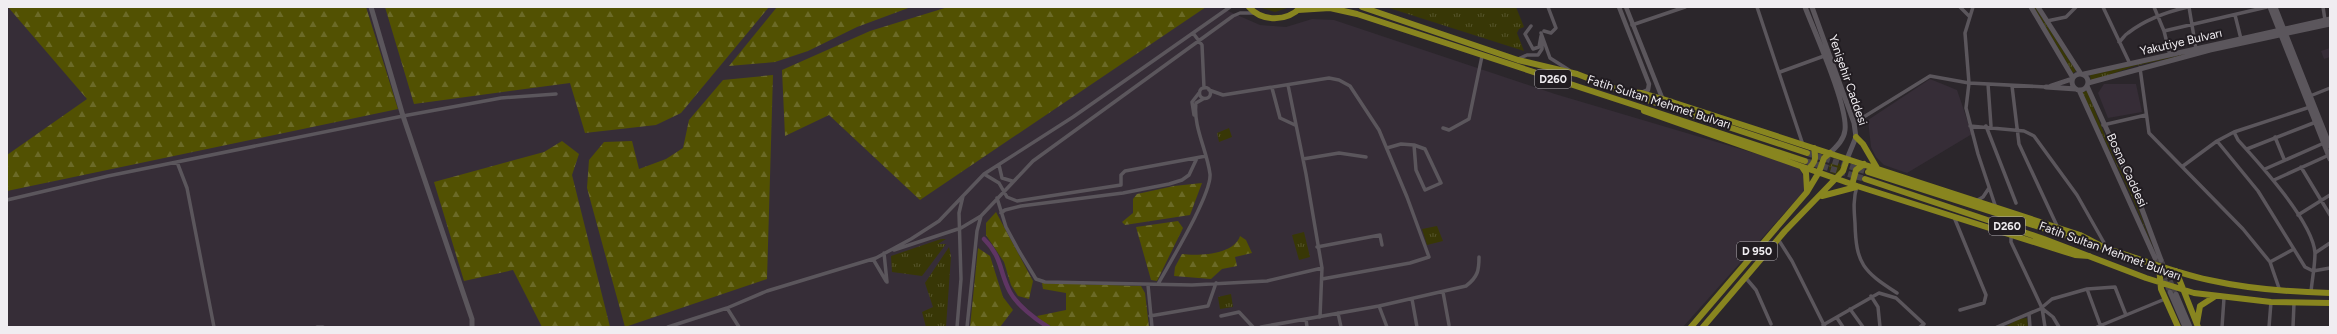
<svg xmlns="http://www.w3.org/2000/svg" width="2337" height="334" viewBox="0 0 2337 334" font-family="Figtree,sans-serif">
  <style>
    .built { fill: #362d37 }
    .grass { fill: url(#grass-tufts) }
    .forest { fill: url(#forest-firs) }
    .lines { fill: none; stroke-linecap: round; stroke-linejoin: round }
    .canal { stroke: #5f3563; stroke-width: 4.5 }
    .secondary-tunnel { stroke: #494449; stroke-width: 5; stroke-dasharray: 5 2.5; stroke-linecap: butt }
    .trunk-tunnel { stroke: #494449; stroke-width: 6; stroke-dasharray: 6 3; stroke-linecap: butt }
    .minor { stroke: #5b565c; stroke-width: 3.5 }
    .tertiary { stroke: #5b565c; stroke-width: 4.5 }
    .secondary { stroke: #5b565c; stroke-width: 5 }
    .trunk { stroke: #88851f; stroke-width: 6 }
    .labels { text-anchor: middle; stroke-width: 4; stroke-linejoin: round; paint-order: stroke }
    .shield { fill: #211c21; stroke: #b2aeb3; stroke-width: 1 }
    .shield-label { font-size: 11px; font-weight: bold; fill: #f0edf1 }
    .street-label { font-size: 12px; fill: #f0edf1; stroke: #211c21 }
  </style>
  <defs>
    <pattern id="grass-tufts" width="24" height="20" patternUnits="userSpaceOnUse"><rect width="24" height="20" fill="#383706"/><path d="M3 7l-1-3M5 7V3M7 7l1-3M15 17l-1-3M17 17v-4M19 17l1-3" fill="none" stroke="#55542b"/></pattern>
    <pattern id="forest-firs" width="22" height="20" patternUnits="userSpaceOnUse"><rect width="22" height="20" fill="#525102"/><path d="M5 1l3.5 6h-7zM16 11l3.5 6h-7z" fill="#6b6a27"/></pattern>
  </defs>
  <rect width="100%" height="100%" fill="#2b262b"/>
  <path class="built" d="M7,7H1219L1260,25L1286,27L1312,19L1334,20L1555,94L1798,166L1805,179L1806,186L1804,191L1683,327H7Z
    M2330,48V57L2324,59L2321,51Z
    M1930,79L1957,90L1972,134L1907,173L1884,165L1876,157L1871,147L1868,120Z
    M2104,84H2136L2142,112L2108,118L2098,93Z"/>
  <path class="grass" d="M1258,7H1290L1275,12Z
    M1386,7H1516L1524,27L1519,29L1517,33L1524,51Z
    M2034,7H2035L2076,71L2073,73Z
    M2276,34L2135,66L2091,81L2090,75Z
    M2087,91L2112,153L2133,196L2156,255L2132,197L2082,92Z
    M1229,128L1232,137L1219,142L1217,133Z
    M1829 168a6 6 0 1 1 12 0a6 6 0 1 1-12 0Z
    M1437,226L1443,241L1427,245L1422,229Z
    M1304,232L1310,257L1299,260L1292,235Z
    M941,239H946L938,244H946L922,276L892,272L891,256Z
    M949,247L951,256L946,327H926L922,312L933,307L925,283Z
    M1231,294L1233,307L1220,309L1218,297Z
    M2027,318L2028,327H2005L2019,319Z"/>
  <path class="forest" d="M8,7H366L398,109L7,191V155L87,99Z
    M385,7H769L681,113L656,125L585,133L570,83L414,104Z
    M777,7H911L857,27L808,51L775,62L729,66Z
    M948,7H1206L920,200L829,115L785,136L782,70L870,31Z
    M773,75L767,279L625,327L587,188L589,160L604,142L632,141L639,169L666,159L683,148L689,120L723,80Z
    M562,141L579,154L572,175L610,327H542L513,270L464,281L434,182L544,152Z
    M1202,183L1190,215L1125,225L1122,222L1133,213V199L1137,194L1174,186Z
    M996,212L1033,281L1029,299L1018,296L1011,285L1004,262L986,235V223Z
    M1178,221L1183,228L1157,281L1151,280L1136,227Z
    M1240,236L1246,240L1252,253L1235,257L1237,266L1222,269L1211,279L1174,276L1175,267L1182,254C1198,256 1234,255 1240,236Z
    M978,248L990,256L1003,297L1013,310L1000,327H970Z
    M1042,283L1141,286L1145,293L1149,327H1053L1042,322L1037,316L1066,310V293L1043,289Z"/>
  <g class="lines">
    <path class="canal" d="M984,239C1003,258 999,272 1010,292C1017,305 1035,319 1048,327"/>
    <path class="secondary-tunnel" d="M2155,258L2170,292
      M2161,260L2176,294"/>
    <path class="trunk-tunnel" d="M1807,153L1868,172
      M1805,161L1865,179"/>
    <path class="minor" d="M1757,7L1803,145
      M1960,7L1969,16
      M1973,7L1965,33L1969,83L1966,108L1978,154L1996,208
      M2103,7L2130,64
      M2154,7L2164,31L2170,55
      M2189,7L2196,49
      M2323,7L2325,20
      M2235,15L2241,39
      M2047,21L2066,17L2076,7
      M1632,25L1685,7
      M1531,26L1525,34L1533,49L1539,47L1541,36
      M1544,31L1551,33L1556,28L1548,7
      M2164,31L2267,7
      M1193,33L1202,45L1204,88
      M1541,33L1550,58L1569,70
      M2119,42C2123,39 2124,35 2128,33C2146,19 2166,12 2188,7
      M1518,59L1527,55H1538L1542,49V42
      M2140,68L2149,133L2243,229L2270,262L2280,291
      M1780,72L1824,56
      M1988,84L1991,126
      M1288,85L1306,174L1322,268L1320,317
      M2012,86L2019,144L2058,228
      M1199.5 93a5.5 5.5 0 1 1 11 0a5.5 5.5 0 1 1-11 0Z
      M1272,88L1280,118L1295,125
      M1209,90L1223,95L1329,78L1339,80L1350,86L1379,130L1407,197L1429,257L1410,263L1322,279
      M2310,96L2330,88
      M1194,115L1192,102L1199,93
      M1854,123L1930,76L1969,83L2046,87
      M2103,125L2146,115
      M1970,126L2024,131L2034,136L2077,195L2107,248
      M1986,126L2016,203
      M1443,128L1449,130L1469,119L1482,56
      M2234,132L2238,140C2259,163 2313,222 2315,253C2315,266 2312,280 2311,292
      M2275,137L2284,159
      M2217,141L2258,191L2305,267L2313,271L2330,268
      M1387,148L1401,144L1414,145L1416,170L1425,190L1441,183L1425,149L1414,145
      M2247,149L2316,122
      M1303,159L1339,153L1366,157
      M177,162L187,188L214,327
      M999,165L1002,178L1012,181
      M2183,166L2217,141L2234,132L2310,107
      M2301,167L2330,215
      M2265,169L2324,143
      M984,174L999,183L1007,197L1017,201L1121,185V175L1125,171L1206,156
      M2274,180L2329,155
      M1857,186C1853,199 1854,210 1855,223C1856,264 1863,271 1897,293
      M997,198L1006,227L1019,251L1036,279L1045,282L1192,285L1267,281L1322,268
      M7,200L108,176L403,116L501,98L556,94
      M1976,201L1983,197L1989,188
      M1001,213L1005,210L1021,206L1123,193L1169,184L1182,180L1189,175L1197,158
      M2298,215L2330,195
      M1954,217L1986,295L1984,303L1960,310
      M2011,235V242L2042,308L2045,327
      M1778,239L1792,261L1825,327
      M1317,247L1380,235L1382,245
      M894,250L961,228L981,216
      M884,253L887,282
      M2315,253L2330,243
      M873,259L886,281
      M2270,262L2294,249
      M1745,277L1756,290L1771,324
      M1158,284C1169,264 1212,194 1210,174C1207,150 1193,127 1196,103L1203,99
      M1148,285L1152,327
      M2087,289L2101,327
      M1443,292L1449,325
      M1871,296L1878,307L1880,327
      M1412,299L1417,327
      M1379,306L1466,286C1478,277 1479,270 1479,257
      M727,308L739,327
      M1850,309L1863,327
      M2043,309L2053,317L2059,327
      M1338,313L1341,327
      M2029,314L2030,327
      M1150,316L1208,306L1216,283
      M1221,316L1239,312L1253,327
      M1837,318L1843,327
      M1306,319L1307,327
      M1823,325L1879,293L1896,298L1924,324L1920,327
      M317,327H323
      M668,327L727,308L767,291L876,258L911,239L939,221L984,174L1073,117L1230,7
      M957,327L961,279L959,213L963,196
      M967,327L977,231L981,216L1033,161L1233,16L1240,13H1254
      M1261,327L1379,306L1387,327
      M1997,327L2040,309L2052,299L2087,289L2115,287L2126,315
      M2097,327L2165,299
      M2222,327L2224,298
      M2269,327L2271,302
      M2293,327L2294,303"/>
    <path class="tertiary" d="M1619,7L1649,84L1648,90L1641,93
      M1626,7L1663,100"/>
    <path class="secondary" d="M371,7L403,116L472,319V327
      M1805,7C1815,33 1848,106 1845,130C1844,140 1836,147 1830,153
      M1812,7L1854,123L1856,137L1847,159
      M2031,7L2073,78
      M2038,7L2081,74
      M2270,7L2330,159
      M2275,7L2330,146
      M2072 82a8 8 0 1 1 16 0a8 8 0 1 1-16 0Z
      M2084,74L2330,19
      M2088,83L2210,50L2330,24
      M2051,86L2072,79
      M2087,86L2137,196L2161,260
      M2046,87L2076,89
      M2079,90L2155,258
      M2170,292L2185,327
      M2176,294L2190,327"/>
    <path class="trunk" d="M1249,7C1262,22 1287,22 1301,7
      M1362,7L1518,60L1577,74L1624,92
      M1298,10L1330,8L1357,14L1805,161
      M1621,91L1641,93L1672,102L2080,235L2105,248
      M1632,95L1807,153
      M1644,111L1857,186L2075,255L2089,256
      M1856,137L1863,144L1877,168
      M1802,167L1806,173L1807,190
      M1808,169C1816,162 1816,158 1814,148
      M1868,172L2089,243
      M1865,179L2044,239L2146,278L2194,293L2271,302L2330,303
      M1852,185L1856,170L1864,164
      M1822,196L1856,187
      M2102,247C2138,258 2172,272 2209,280C2249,289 2289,292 2330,293
      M2159,266L2161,289L2178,327
      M2176,271L2198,327
      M2197,323L2200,306L2214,297
      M1691,327L1807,192L1819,172L1824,158L1830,153
      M1703,327L1785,231L1843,171L1847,159"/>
  </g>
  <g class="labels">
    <g class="shield">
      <rect x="1535" y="70" width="36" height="18" rx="3"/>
      <rect x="1989" y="217" width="36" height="18" rx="3"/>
      <rect x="1737" y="242" width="40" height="18" rx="3"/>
    </g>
    <g class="shield-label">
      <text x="1553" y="83">D260</text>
      <text x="2007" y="230">D260</text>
      <text x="1757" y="255">D 950</text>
    </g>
    <g class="street-label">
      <text transform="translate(2181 42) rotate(-13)" y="4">Yakutiye Bulvarı</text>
      <text transform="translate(1848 80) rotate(71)" y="4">Yenişehir Caddesi</text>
      <text transform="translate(1659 102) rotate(18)" y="4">Fatih Sultan Mehmet Bulvarı</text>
      <text transform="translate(2127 170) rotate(65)" y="4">Bosna Caddesi</text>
      <text transform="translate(2110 251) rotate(20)" y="4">Fatih Sultan Mehmet Bulvarı</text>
    </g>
  </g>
  <rect width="2337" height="334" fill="none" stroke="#f0edf1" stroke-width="16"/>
</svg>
